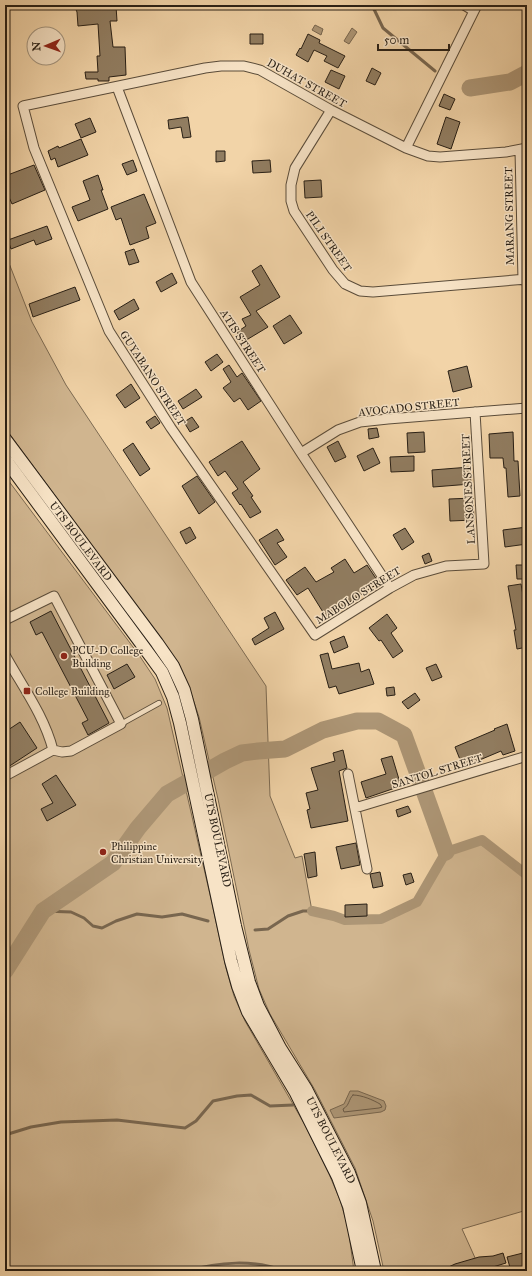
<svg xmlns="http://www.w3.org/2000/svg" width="532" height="1276" viewBox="0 0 532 1276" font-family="'IM FELL Great Primer',serif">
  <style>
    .green { fill: #d0b58f; stroke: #7c6a52 }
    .water { fill: #ad9676; stroke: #78664f }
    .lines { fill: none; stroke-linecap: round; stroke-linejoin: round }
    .shore { stroke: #6a5a46; stroke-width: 1 }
    .stream { stroke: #78664f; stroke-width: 3 }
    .canal { stroke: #ad9676; stroke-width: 10 }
    .river { stroke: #ad9676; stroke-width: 17 }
    .building { fill: #917d61; stroke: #281f15 }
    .service-casing { stroke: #5a4c3a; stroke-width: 6 }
    .minor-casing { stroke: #5a4c3a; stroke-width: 11 }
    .secondary-casing { stroke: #281f15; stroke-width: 14 }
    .service { stroke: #f7e3c6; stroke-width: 4.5 }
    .minor { stroke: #f7e3c6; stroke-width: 9 }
    .secondary { stroke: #f7e3c6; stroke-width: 12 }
    .poi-dot { fill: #8f2418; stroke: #f7e3c6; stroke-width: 1.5 }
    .labels { text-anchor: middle; stroke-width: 3; stroke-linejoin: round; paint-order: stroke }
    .street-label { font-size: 11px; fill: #281f15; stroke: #f7e3c6 }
    .poi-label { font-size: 11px; fill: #281f15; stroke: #f7e3c6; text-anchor: start }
  </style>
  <rect width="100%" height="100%" fill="#f2d4a8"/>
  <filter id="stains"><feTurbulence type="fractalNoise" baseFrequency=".005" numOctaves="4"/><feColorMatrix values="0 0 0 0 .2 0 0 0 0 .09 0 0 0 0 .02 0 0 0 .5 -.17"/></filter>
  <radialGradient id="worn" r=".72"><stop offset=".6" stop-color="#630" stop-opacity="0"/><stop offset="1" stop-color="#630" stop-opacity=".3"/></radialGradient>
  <path class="green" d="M5,253L32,322L66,385L266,686L270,796L295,858L302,856L312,911L334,916L346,920L381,919L417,902L446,852L482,840L527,875V1210L462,1229L481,1271H384L373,1221L355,1168L315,1090L270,1014L259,989L249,950L218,799L199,717L189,687L177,662L162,640L5,428Z
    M5,476L139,655L155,679L167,708L211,899L226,968L234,996L245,1021L305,1125L329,1174L340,1200L348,1227L354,1271H5Z"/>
  <path class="water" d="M315,25L323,29L321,35L312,30Z
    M352,28L357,32L349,44L344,41Z
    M350,1091H358L384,1101L386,1106L385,1110L381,1112L334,1118L330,1110L344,1104Z"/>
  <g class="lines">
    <path class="shore" d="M353,1095C362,1095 373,1100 380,1104L382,1107L379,1108L344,1112L343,1109C350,1105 348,1100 353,1095Z"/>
    <path class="stream" d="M372,5L383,28L435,71
      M43,911L71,912L84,918L93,926L102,928L116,921L137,914L162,917L182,914L208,921
      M255,930L268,929L288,916L303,911H312
      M5,1135L31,1127L61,1122L117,1120L185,1128L196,1121L213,1101L237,1096L251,1095L270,1106L293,1105
      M187,1271C218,1262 254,1259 284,1271"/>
    <path class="canal" d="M312,911L334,916L345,920L381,919L417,902L446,852L482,840L527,875"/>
    <path class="river" d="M470,88L510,82L527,73
      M5,971L43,911L113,863L138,828L167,794L225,761L242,753L258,751L285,749L323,730L357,721H378L404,735L446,852"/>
  </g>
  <path class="building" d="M74,5H107V7L116,6L117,21H110L113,47H125L126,75L109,77V81H98V79H86L85,72H98L97,56H100L98,24L78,26L77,12Z
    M250,34H263V44H250Z
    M308,34L320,40L319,43L345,56L338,68L324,61L327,56L314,50L308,62L296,55L300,48L301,49Z
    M372,68L381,73L375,85L366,81Z
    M331,70L345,76L339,89L325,82Z
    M444,94L455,99L450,110L439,106Z
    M188,117L191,137L183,138L181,127L169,129L168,120Z
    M446,117L460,122L451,149L437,144Z
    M90,118L96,132L81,138L75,124Z
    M81,139L88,155L58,167L55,158L51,160L48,151L58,146L59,148Z
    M216,151H225V161L216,162Z
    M133,160L137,171L127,175L122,164Z
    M270,160L271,172L253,173L252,161Z
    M34,165L45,190L12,204L5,188V176Z
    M98,175L103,190H101L108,209L78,221L72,207L90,200L83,181Z
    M321,180L322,197L305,198L304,181Z
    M144,194L156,223L146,227L149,238L130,245L121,218L116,220L111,207Z
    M47,226L52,239L36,245L34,240L11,249L8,240Z
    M134,249L139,262L129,265L125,252Z
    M261,265L280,297L256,311L268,327L243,342L237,332L246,326L242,319L251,315L240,297L260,285L252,271Z
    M172,273L177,283L161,292L156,282Z
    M75,287L80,300L33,317L29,304Z
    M134,299L139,309L119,320L114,311Z
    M290,315L302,333L284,344L273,326Z
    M217,354L223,362L211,371L205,362Z
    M229,365L237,377L242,373L261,401L248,410L240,398L234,402L223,388L231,382L223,369Z
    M467,366L472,387L453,392L448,371Z
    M131,384L140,398L125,408L116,395Z
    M196,389L202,397L183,409L178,401Z
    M155,416L160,423L151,429L146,422Z
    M192,417L199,427L190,432L184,422Z
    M377,428L379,437L369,439L368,429Z
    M424,432L425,452L408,453L407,433Z
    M513,432L514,461H518L520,496L508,497L506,468H504L503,458H490L489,434Z
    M242,441L260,469L243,482L253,496L251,497L261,512L250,518L241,504L240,505L232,493L238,489L225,471L218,476L209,462Z
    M338,441L346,457L335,462L327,447Z
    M133,443L150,469L140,476L123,450Z
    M373,448L380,463L364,471L357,456Z
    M414,456V471L391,472L390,457Z
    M470,467L471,484L433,487L432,470Z
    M197,476L215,502L199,514L182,486Z
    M473,498L474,520L450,521L449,499Z
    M190,527L196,538L186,544L180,532Z
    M527,527V544L505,547L503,530Z
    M405,528L414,542L402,550L393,535Z
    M277,529L284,540L277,543L287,557L275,565L259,540Z
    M429,553L432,561L425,564L422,556Z
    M345,559L354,573L367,565L379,583L326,617L308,588L297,595L286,580L305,567L316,582L334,572L331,568Z
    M516,565H527V579H517Z
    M521,584L527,619V647L517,649L514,630H516L508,586Z
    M51,611L109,723L88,735L82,723L88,720L42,632L36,635L30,622Z
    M275,612L284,629L255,645L252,639L269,628L264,618Z
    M387,614L397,628L391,633L403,651L393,658L381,640L379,641L369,628Z
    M344,636L348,647L334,653L330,642Z
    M328,653L332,669L359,663L361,672L369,669L374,684L339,694L336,686L329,688L320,655Z
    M127,664L135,677L114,689L107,675Z
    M436,664L442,677L432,681L426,668Z
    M394,687L395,695L387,696L386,688Z
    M415,693L420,700L408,709L402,702Z
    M20,722L37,748L5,769V732Z
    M507,724L515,751L503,755L501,751L463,767L455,747L495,730L494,729Z
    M343,750L347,768L339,771L348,821L311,828L307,810L310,809L306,793L318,790L311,768L335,761L333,753Z
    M392,756L401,786L366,798L361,782L386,774L381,759Z
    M56,775L76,805L47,821L41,809L53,803L42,784Z
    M408,806L411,812L398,817L396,810Z
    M356,843L360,865L341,869L336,847Z
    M315,852L317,876L308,878L304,854Z
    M380,872L383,886L373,888L370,874Z
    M411,873L414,882L406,885L403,875Z
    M367,904V916L345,917V905Z
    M527,1252V1267L511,1271L507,1257Z
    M503,1253L506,1263L493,1267L494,1271H440L455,1264L479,1257L493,1256Z"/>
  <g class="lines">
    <g class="service-casing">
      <path id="service" d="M121,724L159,703"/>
    </g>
    <g class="minor-casing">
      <path id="minor" d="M464,5L474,11
        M117,87L191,282L301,453L390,588
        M331,110L295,168L291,185V201L294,211L333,270L345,284L360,291L373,292L527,279
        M406,148L477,5
        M520,151L523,280
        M475,412L484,564L446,566L414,575L390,588L315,635L171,428L109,331L34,148L23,106L205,68L221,66H244L260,70L331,110L406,148L428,156L440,157L506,152L527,148
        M301,453L338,430L360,422L388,419L527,408
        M5,620L54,596L121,724L71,751L62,752L53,750L5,776
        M5,655C22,686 44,715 53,750
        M348,774L367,869
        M355,808L527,756"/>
    </g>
    <g class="secondary-casing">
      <path id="secondary" d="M5,439L157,643L173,666L184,690L192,719L235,926L249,982L258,1006L280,1048L306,1089L349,1173L360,1203L375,1271
        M5,459L146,650L162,672L173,697L180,723L231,961L238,986L248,1012L296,1093L338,1177L349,1206L363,1271"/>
    </g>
    <use href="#service" class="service"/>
    <use href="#minor" class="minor"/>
    <use href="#secondary" class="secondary"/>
  </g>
  <g class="poi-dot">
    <circle cx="64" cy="656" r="4"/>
    <rect x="23" y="687" width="8" height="8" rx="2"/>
    <circle cx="103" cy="852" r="4"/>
  </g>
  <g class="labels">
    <g class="street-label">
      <text transform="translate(307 83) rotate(29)" y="4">DUHAT STREET</text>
      <text transform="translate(509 216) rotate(-91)" y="4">MARANG STREET</text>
      <text transform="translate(329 241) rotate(55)" y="4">PILI STREET</text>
      <text transform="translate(243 341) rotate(57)" y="4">ATIS STREET</text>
      <text transform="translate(153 378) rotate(57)" y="4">GUYABANO STREET</text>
      <text transform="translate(409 407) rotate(-6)" y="4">AVOCADO STREET</text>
      <text transform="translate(468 489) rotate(-93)" y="4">LANSONES STREET</text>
      <text transform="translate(81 541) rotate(53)" y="4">UTS BOULEVARD</text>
      <text transform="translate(358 595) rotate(-32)" y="4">MABOLO STREET</text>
      <text transform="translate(437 771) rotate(-17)" y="4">SANTOL STREET</text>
      <text transform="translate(218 840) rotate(78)" y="4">UTS BOULEVARD</text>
      <text transform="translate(331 1140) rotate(63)" y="4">UTS BOULEVARD</text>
    </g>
    <g class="poi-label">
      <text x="72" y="654">PCU-D College<tspan x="72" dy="13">Building</tspan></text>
      <text x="35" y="695">College Building</text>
      <text x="111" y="850">Philippine<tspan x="111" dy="13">Christian University</tspan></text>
    </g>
  </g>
  <rect width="532" height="1276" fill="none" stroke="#f2d4a8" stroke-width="20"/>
  <rect x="6" y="6" width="520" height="1264" fill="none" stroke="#281f15" stroke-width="2"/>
  <rect x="10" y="10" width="512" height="1256" fill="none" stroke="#281f15"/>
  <g transform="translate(46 46) rotate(268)"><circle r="19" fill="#f7e3c6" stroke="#a4957f"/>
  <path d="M0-3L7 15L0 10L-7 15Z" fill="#8f2418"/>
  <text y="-6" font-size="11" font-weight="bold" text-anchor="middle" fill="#281f15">N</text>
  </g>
  <path d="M378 44v6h71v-6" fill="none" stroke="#281f15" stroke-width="2"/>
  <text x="384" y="44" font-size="12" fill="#281f15" stroke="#f7e3c6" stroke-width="3" paint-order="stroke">50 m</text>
  <rect width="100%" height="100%" filter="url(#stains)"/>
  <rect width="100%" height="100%" fill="url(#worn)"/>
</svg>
